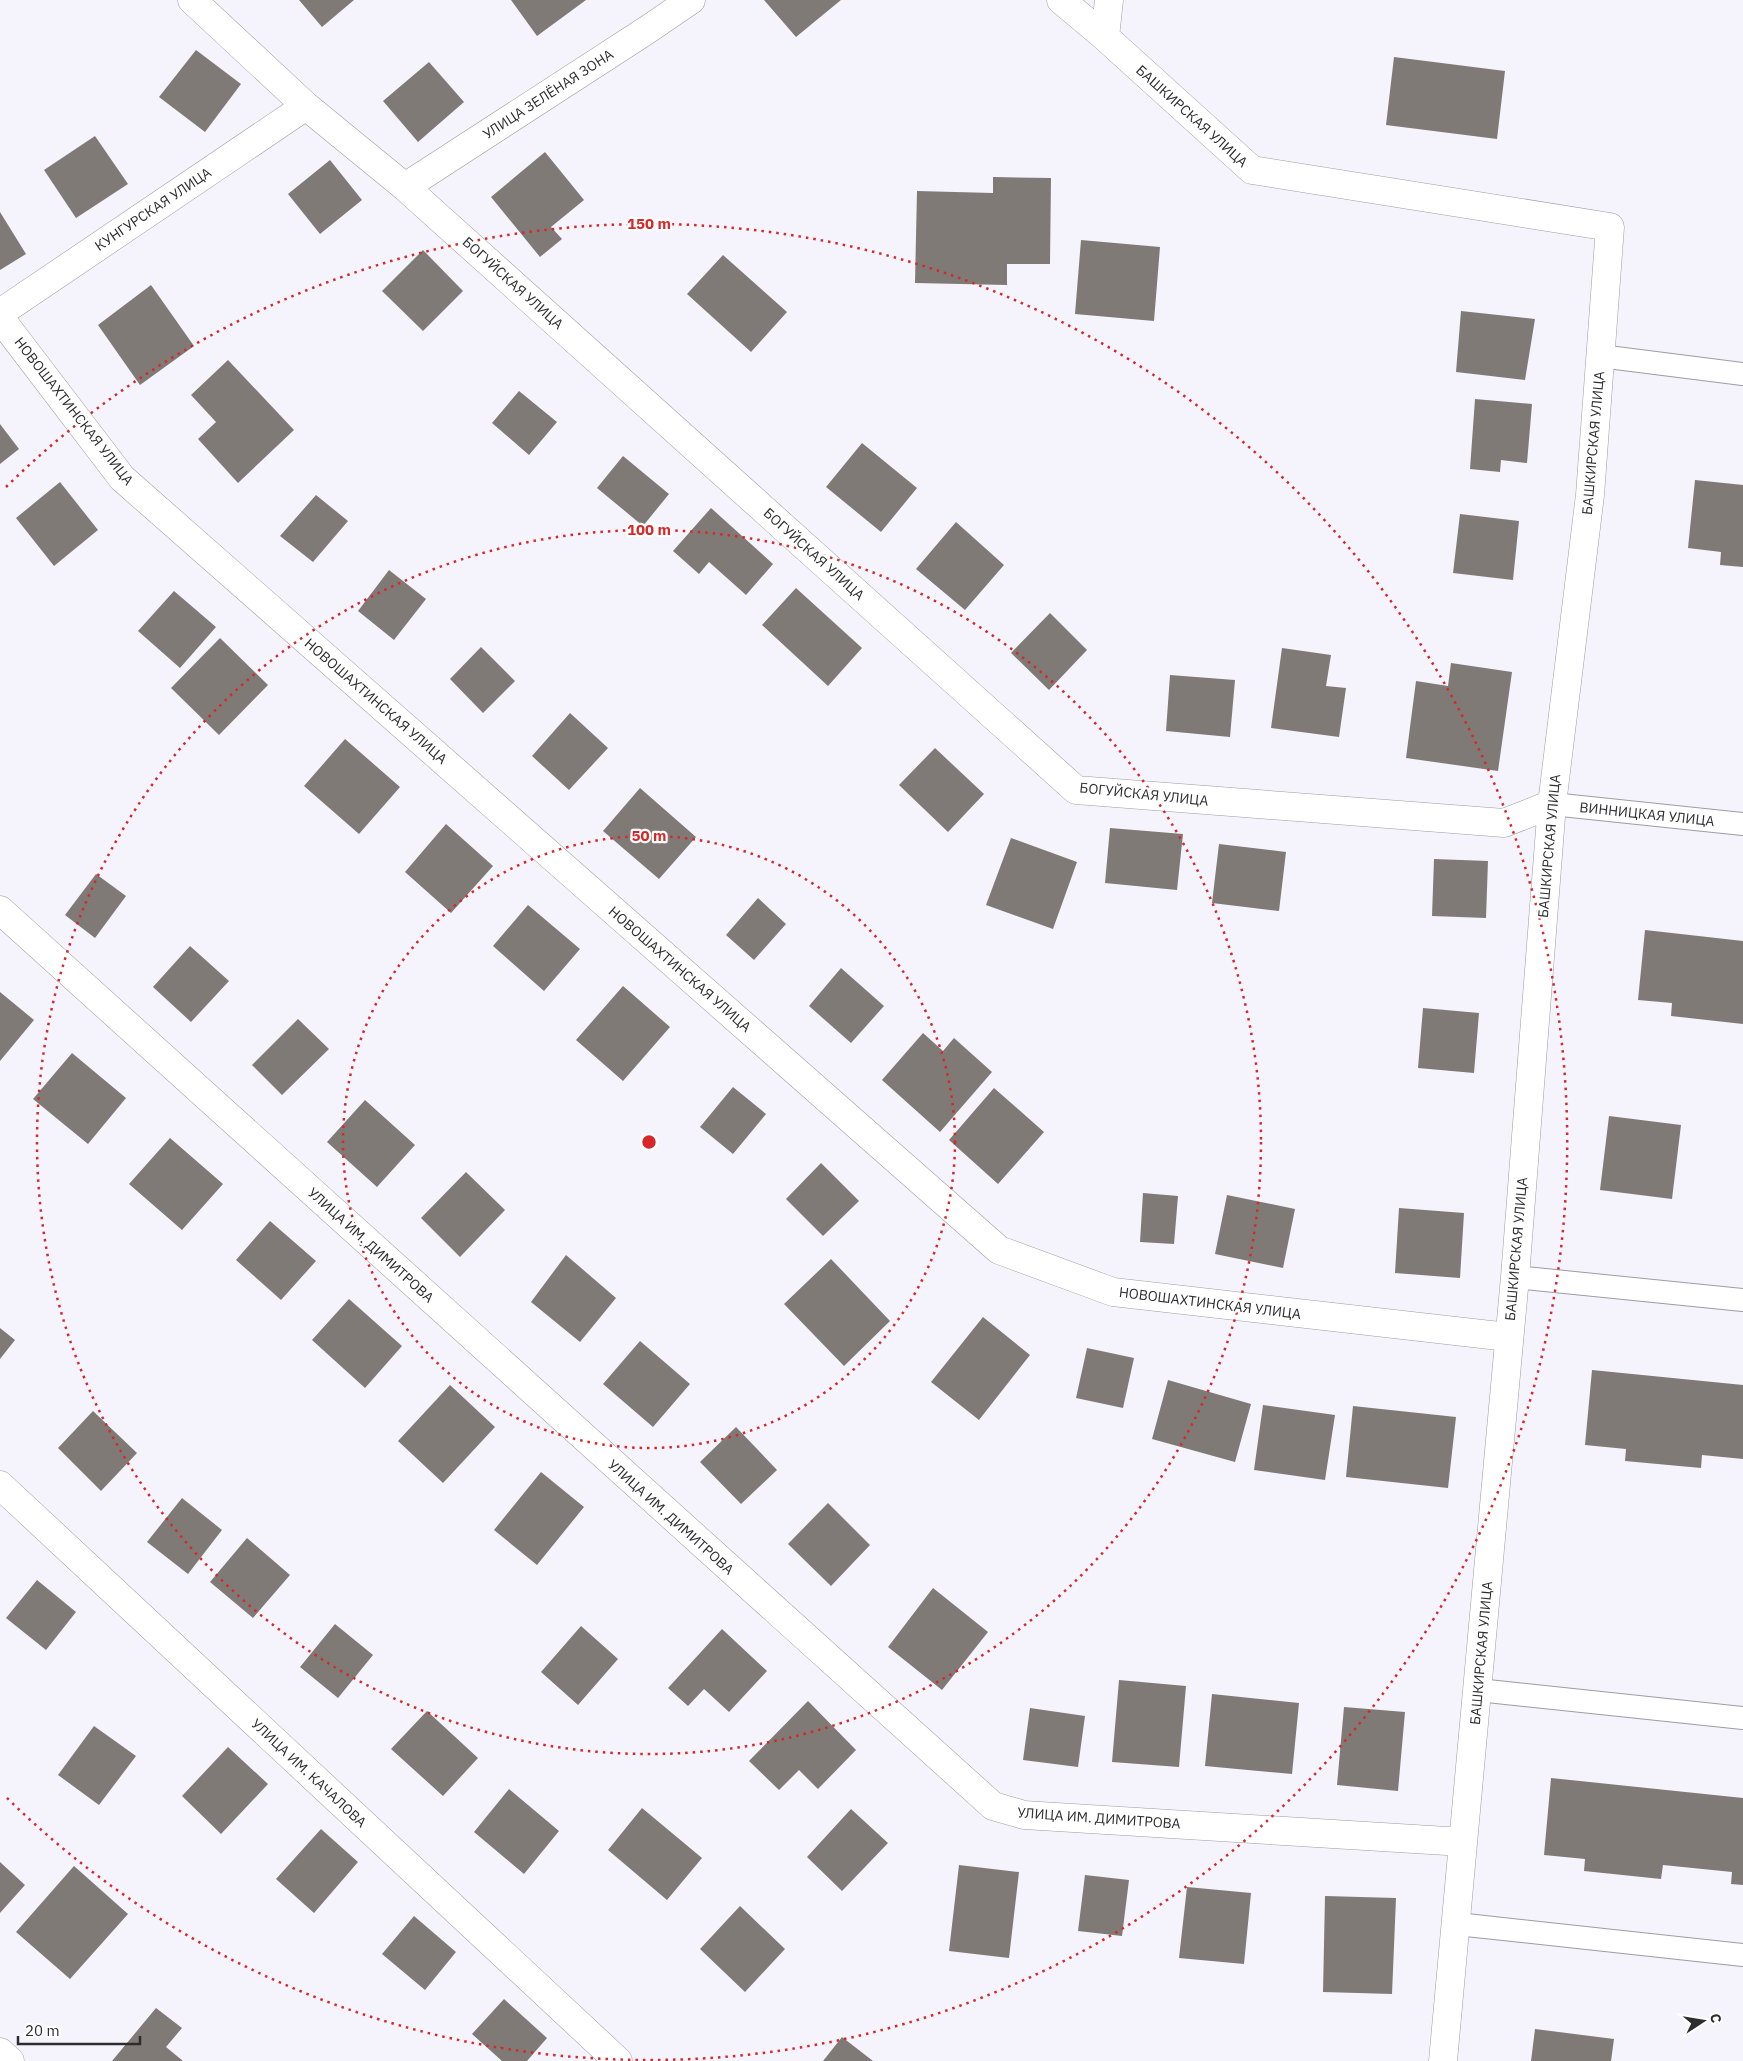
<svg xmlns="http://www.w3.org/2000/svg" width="1743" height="2061" viewBox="0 0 1743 2061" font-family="'IBM Plex Sans',sans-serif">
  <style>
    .building { fill: #807a76 }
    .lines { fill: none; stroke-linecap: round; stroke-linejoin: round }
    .service-casing { stroke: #9d9ca3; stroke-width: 24 }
    .minor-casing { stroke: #9d9ca3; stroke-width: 29 }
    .service { stroke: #fff; stroke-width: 22 }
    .minor { stroke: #fff; stroke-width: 28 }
    .ring { fill: none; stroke: #d62828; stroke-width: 2.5; stroke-dasharray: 2.5 5 }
    .labels { text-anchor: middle; stroke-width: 4.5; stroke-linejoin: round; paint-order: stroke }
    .street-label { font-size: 14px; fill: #2d2d30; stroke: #fff }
    .centre { fill: #d62828; stroke: #fff; stroke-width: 2.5 }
    .ring-label { font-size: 15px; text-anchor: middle; font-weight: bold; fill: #d62828; stroke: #fff; stroke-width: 4.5; stroke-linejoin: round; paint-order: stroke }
  </style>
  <rect width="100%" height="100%" fill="#f5f4fc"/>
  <path class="building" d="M299,0H354L322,27Z
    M511,0H586L537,36Z
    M764,0H841L796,37Z
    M196,50L241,84L205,132L159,97Z
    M1394,57L1505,71L1497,139L1386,125Z
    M429,62L464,102L418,142L383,101Z
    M95,136L128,184L76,218L44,170Z
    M545,152L584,200L551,227L562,239L540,257L491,197Z
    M330,160L362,200L320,234L288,194Z
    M993,177L1051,178L1050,264H1007V285L915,283L917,191L993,193Z
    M0,212L26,254L0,270Z
    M1081,240L1160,247L1154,321L1075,314Z
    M423,250L463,291L423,331L382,291Z
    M723,255L787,312L751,352L687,294Z
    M151,285L194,346L140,385L98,325Z
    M1461,311L1535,319L1525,380L1456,372Z
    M228,360L294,430L238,483L198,439L216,422L191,395Z
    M519,391L557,422L529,455L492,423Z
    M1475,399L1532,404L1527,463L1501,460L1500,472L1470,469Z
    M0,424L19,449L0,464Z
    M862,443L917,488L881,532L826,487Z
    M623,456L669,494L643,526L597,488Z
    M1695,480L1743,485V567L1720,565L1721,552L1688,548Z
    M60,482L98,530L54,566L16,518Z
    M316,495L348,521L313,562L280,536Z
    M711,508L773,564L746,595L709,562L699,574L673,551Z
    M1460,514L1519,521L1513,580L1453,573Z
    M956,522L1004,565L965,610L916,569Z
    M389,570L426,599L394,640L358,611Z
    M796,588L862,648L828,686L762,625Z
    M174,591L216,627L180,668L138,631Z
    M1050,613L1087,650L1049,690L1011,653Z
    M220,638L268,685L219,735L171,688Z
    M481,647L515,681L483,713L450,679Z
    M1282,648L1331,655L1326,686L1346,688L1339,737L1271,728Z
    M1451,663L1512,672L1498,771L1406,758L1416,681L1448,686Z
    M1170,675L1235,680L1230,737L1166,731Z
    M570,713L608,748L569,790L532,756Z
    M345,739L400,787L359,834L304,786Z
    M935,748L984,794L948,832L899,785Z
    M640,788L696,837L659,879L603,831Z
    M446,824L493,866L451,913L405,872Z
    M1110,828L1183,834L1177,890L1105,883Z
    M1011,838L1077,862L1053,929L986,905Z
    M1219,844L1286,852L1279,911L1212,903Z
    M1434,859L1488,861L1486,918L1432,916Z
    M96,874L126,896L95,938L65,915Z
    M758,898L786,924L754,960L726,935Z
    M528,905L580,949L544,991L493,946Z
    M1645,930L1743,941V1024L1671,1016L1672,1003L1638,1000Z
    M190,946L229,981L191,1022L153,987Z
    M841,968L884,1006L851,1043L809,1006Z
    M623,986L670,1027L623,1081L576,1040Z
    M0,992L34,1020L0,1061Z
    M1423,1008L1479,1013L1474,1073L1418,1068Z
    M298,1019L329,1049L282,1095L252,1065Z
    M923,1033L943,1051L954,1038L992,1072L940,1132L882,1080Z
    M72,1053L126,1098L88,1144L33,1099Z
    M733,1087L766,1114L733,1154L700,1127Z
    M994,1088L1044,1132L998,1184L949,1140Z
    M365,1100L415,1145L377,1187L327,1142Z
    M1609,1116L1681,1125L1672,1199L1600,1190Z
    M170,1138L223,1184L182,1230L129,1184Z
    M821,1163L859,1201L823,1236L786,1199Z
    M466,1172L505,1210L460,1257L421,1218Z
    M1143,1193L1178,1196L1174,1244L1140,1242Z
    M1227,1195L1295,1209L1283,1268L1215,1254Z
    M1399,1208L1464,1213L1460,1278L1395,1273Z
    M270,1221L316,1261L281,1300L236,1260Z
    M566,1255L616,1298L580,1342L531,1302Z
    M831,1259L890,1321L844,1366L784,1304Z
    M349,1299L402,1346L365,1388L312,1340Z
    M983,1317L1030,1355L979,1420L931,1382Z
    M0,1328L15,1340L0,1359Z
    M640,1341L690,1384L653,1427L603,1384Z
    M1087,1348L1134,1358L1123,1408L1076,1398Z
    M1592,1370L1743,1385V1459L1702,1455L1701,1468L1625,1461L1626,1449L1585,1445Z
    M1168,1380L1251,1404L1235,1462L1152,1439Z
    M450,1385L495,1427L443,1483L398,1441Z
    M1263,1405L1335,1415L1325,1480L1254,1470Z
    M1353,1406L1456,1417L1448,1488L1346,1477Z
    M93,1411L137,1453L101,1491L58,1448Z
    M736,1427L777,1470L741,1504L700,1462Z
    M541,1472L584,1507L537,1565L494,1530Z
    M182,1498L222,1530L188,1574L147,1542Z
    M828,1503L870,1545L831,1586L788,1544Z
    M247,1538L290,1575L253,1618L210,1582Z
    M37,1580L76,1612L46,1650L6,1618Z
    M933,1588L988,1632L942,1690L888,1647Z
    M335,1624L373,1655L338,1698L300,1667Z
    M581,1626L618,1659L578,1705L541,1672Z
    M722,1629L767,1671L729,1712L704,1689L688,1706L668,1688Z
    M1119,1680L1186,1686L1179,1767L1112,1762Z
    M1212,1694L1299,1703L1292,1774L1205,1766Z
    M808,1701L856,1750L818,1789L799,1770L779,1790L749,1761Z
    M1344,1707L1405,1712L1398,1791L1337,1785Z
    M1030,1708L1085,1716L1078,1767L1023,1760Z
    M427,1711L478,1758L443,1796L391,1749Z
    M94,1726L136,1756L99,1805L58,1775Z
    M228,1747L268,1784L221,1834L182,1796Z
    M1551,1778L1743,1798V1885L1731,1884L1732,1872L1663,1865L1661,1879L1584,1871L1585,1859L1544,1855Z
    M509,1789L559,1831L524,1874L474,1832Z
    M642,1808L702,1858L667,1900L608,1850Z
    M851,1809L888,1843L842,1891L807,1857Z
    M321,1829L358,1862L314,1913L276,1879Z
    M0,1862L25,1885L0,1913Z
    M959,1865L1019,1872L1009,1958L949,1951Z
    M74,1866L128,1914L70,1979L16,1932Z
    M1085,1875L1129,1880L1122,1936L1078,1931Z
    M1187,1887L1251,1893L1244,1964L1179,1958Z
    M1325,1896L1396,1898L1392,1994L1323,1992Z
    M740,1906L785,1949L745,1992L700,1949Z
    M414,1916L456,1952L425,1990L382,1954Z
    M504,1999L547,2038L527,2061H502L472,2034Z
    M156,2008L182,2028L166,2047L183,2061H112Z
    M1535,2029L1614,2039L1611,2061H1531Z
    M842,2037L873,2061H823Z"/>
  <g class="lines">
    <g class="service-casing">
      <path id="service" d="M1600,356L1743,374
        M1552,804L1743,824
        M1515,1277L1743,1300
        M1478,1690L1743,1718
        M1457,1924L1743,1955"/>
    </g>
    <g class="minor-casing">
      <path id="minor" d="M192,0L306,106L405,187L1076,790L1504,823L1552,804
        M1061,0L1105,37
        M1109,0L1105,37L1252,170L1610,227L1590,495L1552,804L1515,1277L1443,2061
        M405,187L647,30L691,0
        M0,313L306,106
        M0,318L122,478L999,1250L1113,1292L1508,1337
        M0,910L993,1806L1024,1815L1463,1842
        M0,1485L618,2061
        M0,2052L10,2061"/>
    </g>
    <use href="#service" class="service"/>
    <use href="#minor" class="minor"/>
  </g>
  <g class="ring">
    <circle cx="649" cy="1142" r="306"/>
    <circle cx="649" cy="1142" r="612"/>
    <path d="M6 487A918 918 0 1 1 6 1797"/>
  </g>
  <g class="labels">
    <g class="street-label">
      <text transform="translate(548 94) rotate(-33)" y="5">УЛИЦА ЗЕЛЁНАЯ ЗОНА</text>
      <text transform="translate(1192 116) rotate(42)" y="5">БАШКИРСКАЯ УЛИЦА</text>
      <text transform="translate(153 209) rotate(-34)" y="5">КУНГУРСКАЯ УЛИЦА</text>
      <text transform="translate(513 283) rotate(42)" y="5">БОГУЙСКАЯ УЛИЦА</text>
      <text transform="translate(74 411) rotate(52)" y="5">НОВОШАХТИНСКАЯ УЛИЦА</text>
      <text transform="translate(1593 443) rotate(-85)" y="5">БАШКИРСКАЯ УЛИЦА</text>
      <text transform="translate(814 554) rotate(42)" y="5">БОГУЙСКАЯ УЛИЦА</text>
      <text transform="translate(376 701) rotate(41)" y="5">НОВОШАХТИНСКАЯ УЛИЦА</text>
      <text transform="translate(1144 794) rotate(6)" y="5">БОГУЙСКАЯ УЛИЦА</text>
      <text transform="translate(1647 814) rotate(6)" y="5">ВИННИЦКАЯ УЛИЦА</text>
      <text transform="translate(1549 846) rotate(-85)" y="5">БАШКИРСКАЯ УЛИЦА</text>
      <text transform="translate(680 969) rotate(41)" y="5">НОВОШАХТИНСКАЯ УЛИЦА</text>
      <text transform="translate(371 1245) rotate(42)" y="5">УЛИЦА ИМ. ДИМИТРОВА</text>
      <text transform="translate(1516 1249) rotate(-85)" y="5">БАШКИРСКАЯ УЛИЦА</text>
      <text transform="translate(1210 1303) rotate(7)" y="5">НОВОШАХТИНСКАЯ УЛИЦА</text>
      <text transform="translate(671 1517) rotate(42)" y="5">УЛИЦА ИМ. ДИМИТРОВА</text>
      <text transform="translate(1481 1653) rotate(-85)" y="5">БАШКИРСКАЯ УЛИЦА</text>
      <text transform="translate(309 1773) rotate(43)" y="5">УЛИЦА ИМ. КАЧАЛОВА</text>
      <text transform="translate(1099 1818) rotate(4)" y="5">УЛИЦА ИМ. ДИМИТРОВА</text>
    </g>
  </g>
  <circle cx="649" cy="1142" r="8" class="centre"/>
  <g class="ring-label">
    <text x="649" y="229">150 m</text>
    <text x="649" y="535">100 m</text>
    <text x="649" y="841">50 m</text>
  </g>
  <g transform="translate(1703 2021) rotate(78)" stroke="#ffffff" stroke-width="4" paint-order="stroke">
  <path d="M0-4L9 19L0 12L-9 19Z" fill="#2d2d30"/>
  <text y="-8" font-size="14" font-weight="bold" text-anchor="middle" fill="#2d2d30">С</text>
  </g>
  <path d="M18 2036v8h122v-8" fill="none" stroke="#2d2d30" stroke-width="2.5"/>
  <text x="25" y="2036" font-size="15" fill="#2d2d30" stroke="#ffffff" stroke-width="4" paint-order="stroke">20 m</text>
</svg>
